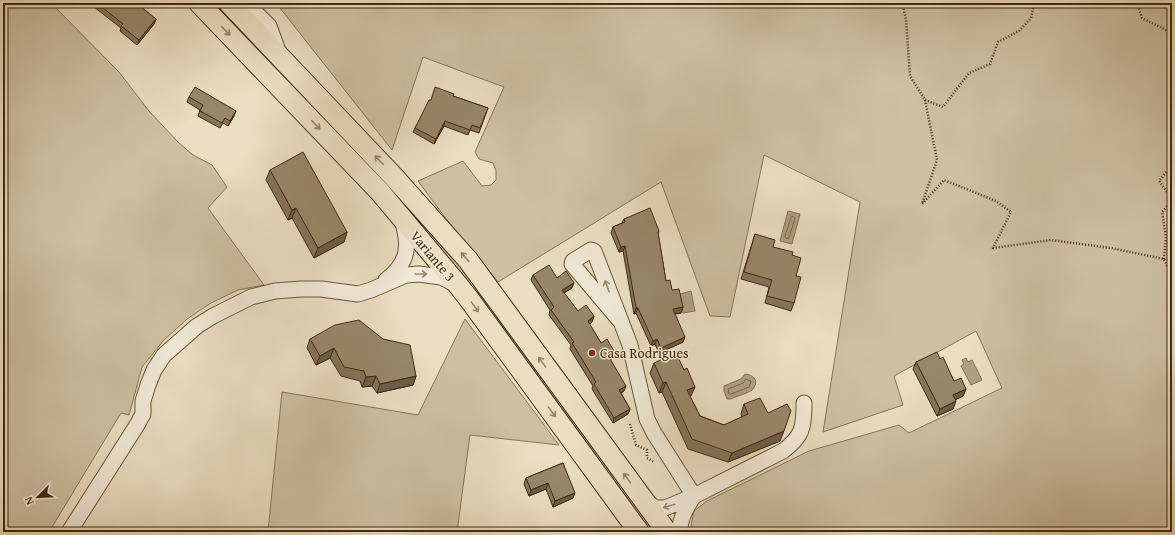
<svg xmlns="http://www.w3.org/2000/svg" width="1175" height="535" viewBox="0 0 1175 535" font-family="'Gentium Book Plus',serif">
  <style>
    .green { fill: #cdbfa2; stroke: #867457 }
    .water { fill: #b0a083; stroke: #837153 }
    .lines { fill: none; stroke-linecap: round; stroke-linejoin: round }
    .shore { stroke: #786548; stroke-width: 1 }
    .minor-casing { stroke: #6a5739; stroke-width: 17 }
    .major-casing { stroke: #402a0c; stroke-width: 22 }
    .path { stroke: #402a0c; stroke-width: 2.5; stroke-dasharray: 1 2; stroke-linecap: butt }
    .minor { stroke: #f1e9d7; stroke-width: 15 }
    .major { stroke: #eaddc1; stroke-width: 20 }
    .wall { fill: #83745b; stroke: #402a0c }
    .shaded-wall { fill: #6a5e4a; stroke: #402a0c }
    .building { fill: #98876a; stroke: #402a0c }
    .oneway { stroke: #958466 }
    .oneway2 { stroke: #988a72 }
    .poi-dot { fill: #8f2418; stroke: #f1e9d7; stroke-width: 1.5 }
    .labels { text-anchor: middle; stroke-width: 3; stroke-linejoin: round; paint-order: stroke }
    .street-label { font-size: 14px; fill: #402a0c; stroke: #f1e9d7 }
    .poi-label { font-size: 14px; fill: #402a0c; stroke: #f1e9d7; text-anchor: start }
  </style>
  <rect width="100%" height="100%" fill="#eaddc1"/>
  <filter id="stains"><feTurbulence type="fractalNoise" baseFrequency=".005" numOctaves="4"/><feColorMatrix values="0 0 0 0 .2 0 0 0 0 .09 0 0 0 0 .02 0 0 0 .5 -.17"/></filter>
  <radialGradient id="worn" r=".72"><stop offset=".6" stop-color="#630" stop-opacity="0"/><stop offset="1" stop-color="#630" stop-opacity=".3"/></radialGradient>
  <path class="green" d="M3,3H51L119,72L149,111L178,142L193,155L212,165L227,187L208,208L264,285L238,290L211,303L187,319L163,341L142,367L129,415L121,413L49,532H3Z
    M209,3H217L366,158L448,250L656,532H648L483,306Z
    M276,3H1172V532H693L691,526L694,511L707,501L809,451L899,425L909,433L1002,388L976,331L894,376L903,405L823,432L860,202L764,155L730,317L710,316L661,182L498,282L444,216L418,181L463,161L482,186L491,185L496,180V171L493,163L479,159L475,152L504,87L423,57L392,150Z
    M465,319L559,445L470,435L457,532H268L282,392L418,415Z"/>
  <path class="water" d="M788,211L800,214L792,244L780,241Z
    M691,291L695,311L683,313L680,294Z
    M966,358L968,362L972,360L982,380L971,385L961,366L964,364L962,360Z
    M745,374C754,375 760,381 752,390C748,393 735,397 730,399H727L724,391V386L741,379Z"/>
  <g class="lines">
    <path class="shore" d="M792,216L795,218L789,238L787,239L785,237Z
      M746,379L751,381L749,387L731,394H729L728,389L743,383Z"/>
    <g class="minor-casing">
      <path id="minor" d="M246,3L269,26L278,51
        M386,280C409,263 410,245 402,220
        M621,322L572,264L573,261L591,250L594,251L630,345L647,419L654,433L694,496
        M644,501L656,508H665L694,496L783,451C803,436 804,427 804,403
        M69,532L137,425L143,414V401L148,385L154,370L164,355L197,326L213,316L251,297L275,291L301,289H321L358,294L371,290L406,275L419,274L441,277L455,284
        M680,532C679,519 687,506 694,496"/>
    </g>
    <g class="major-casing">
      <path id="major" d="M199,3L380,192L458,285L469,299L639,532
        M229,3L394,177L468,260L667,532"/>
    </g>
    <path class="path" d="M902,3L906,19L910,76L925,100L943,107L969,73L990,64L998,42L1019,31L1031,18L1034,3
      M1137,3L1142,18L1172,33
      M1169,3L1172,5
      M925,100L937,160L922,204L944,180L996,201L1011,212L993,248L1051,240L1111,248L1164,259L1172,276
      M1172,165L1159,181L1172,199
      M1164,259L1166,237L1162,212L1172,201
      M630,424L636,445L647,450V458L654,462"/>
    <use href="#minor" class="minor"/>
    <use href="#major" class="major"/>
  </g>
  <path class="wall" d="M89,3H136L156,19L154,24L137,45L120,31L121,28Z
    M453,96L488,108L479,133L470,130L468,135L444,126L434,144L413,132L415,128L431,100Z
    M189,97L234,116L228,126L223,123L220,128L198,116L200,110L187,102Z
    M270,170L347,232L344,242L314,258L292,218L288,220L266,180Z
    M624,219L659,231L658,234L666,281L683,307L681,313L675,314L683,342L659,353L655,344L651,346L636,313L634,314L623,251L619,252L611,233L613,227L622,223Z
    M755,234L773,247L796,276L794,303L791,311L765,303L769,287L741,279Z
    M533,275L557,278L572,288L564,293L578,311L594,316L592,322L589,324L601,343L615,353L613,358L610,360L624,391L621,393L630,409L628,414L613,423L592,389L593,386L570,349L571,345L549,315L550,310L531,280Z
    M310,339L416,376L413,385L377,393L372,386L362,387L360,381L341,376L330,358L316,365L307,348Z
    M940,359L954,381L966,389L963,396L955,400L953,409L937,416L913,369L916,362Z
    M654,363L691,396L690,397L700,416L724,425L742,417L741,414L744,404L780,441L728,462L688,449L662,392L659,393L650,373Z
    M563,463L573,498L553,507L546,489L529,496L524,484L526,478Z"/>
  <path class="shaded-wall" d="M156,19L154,24L137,45L139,40Z
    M236,111L234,116L228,126L230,121Z
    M445,121L444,126L434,144L436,139Z
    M296,208L292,218L288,220L292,210Z
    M347,232L344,242L314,258L318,248Z
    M625,246L623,251L619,252L621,247Z
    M574,283L572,288L560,295L562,290Z
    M683,307L681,313L672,314L673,309Z
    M636,308H638L636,313L634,314Z
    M594,316L592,322L586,327L588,321Z
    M685,337L683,342L659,353L661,348Z
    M657,339L655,344L651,346L653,341Z
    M334,348L330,358L316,365L320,356Z
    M615,353L613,358L607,362L609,357Z
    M376,376L372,386L362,387L366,377Z
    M416,376L413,385L377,393L380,384Z
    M666,382L662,392L659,393L663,383Z
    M626,386L624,391L617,395L619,390Z
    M695,387L691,396L684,400L687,390Z
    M966,389L963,396L950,402L953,395Z
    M956,401L953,409L937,416L940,409Z
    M630,409L628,414L613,423L614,418Z
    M784,431L780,441L728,462L732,453Z
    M548,483L546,489L529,496L531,490Z
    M575,493L573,498L553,507L555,501Z"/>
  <path class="building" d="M97,3H136L156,19L139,40L121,26L123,24Z
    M195,87L236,111L230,121L225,118L222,123L200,111L203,105L189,97Z
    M435,87L454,94L453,96L488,108L480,128L472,125L470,130L445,121L436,139L415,128L429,100H431Z
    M303,152L347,232L318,248L296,208L292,210L270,170Z
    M650,208L659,231L658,232L666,281L670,280L672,290L679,289L683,307L673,309L685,337L661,348L657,339L653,341L638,308H636L625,246L621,247L613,227L625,222L624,219Z
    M755,234L775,240L773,247L793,252L792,255L801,258L796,276L801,277L794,303L767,296L772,280L744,272Z
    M549,265L557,278L566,271L574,283L562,290L578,311L586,305L594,316L588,321L601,343L607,339L615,353L609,357L626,386L619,390L630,409L614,418L594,384L596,382L572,343L574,342L551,310L554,307L533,275Z
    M359,320L383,339L410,345L416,376L380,384L376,376L366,377L364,371L344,367L334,348L320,356L310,339L335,325Z
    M937,352L940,359L943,357L954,381L961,378L966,389L953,395L956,401L940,409L916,362Z
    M676,353L684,370L687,368L695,387L687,390L700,416L724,425L748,414L744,404L760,398L768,413L787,404L791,411L784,431L732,453L692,439L666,382L663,383L654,363Z
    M563,463L575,493L555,501L548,483L531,490L526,478Z"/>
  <defs><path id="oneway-shaft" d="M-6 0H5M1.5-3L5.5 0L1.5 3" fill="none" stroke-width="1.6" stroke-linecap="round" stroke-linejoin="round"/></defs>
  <g class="oneway">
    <use href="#oneway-shaft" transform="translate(226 31) rotate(46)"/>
    <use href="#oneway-shaft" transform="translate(316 125) rotate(46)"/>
    <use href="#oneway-shaft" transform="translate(379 160) rotate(-134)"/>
    <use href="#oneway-shaft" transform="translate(465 257) rotate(-130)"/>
    <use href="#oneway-shaft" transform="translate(475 307) rotate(54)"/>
    <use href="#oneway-shaft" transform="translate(542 362) rotate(-126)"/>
    <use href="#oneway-shaft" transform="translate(552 412) rotate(54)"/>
    <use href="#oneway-shaft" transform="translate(627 478) rotate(-126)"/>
  </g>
  <g class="oneway2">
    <use href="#oneway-shaft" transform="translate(421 274)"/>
    <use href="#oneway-shaft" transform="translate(607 286) rotate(-110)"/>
    <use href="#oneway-shaft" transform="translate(669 506) rotate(163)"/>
  </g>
  <circle class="poi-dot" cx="592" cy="353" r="4"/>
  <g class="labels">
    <g class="street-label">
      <text transform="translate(433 256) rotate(50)" y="5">Variante 3</text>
    </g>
    <g class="poi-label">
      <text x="600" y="358">Casa Rodrigues</text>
    </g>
  </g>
  <rect width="1175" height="535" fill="none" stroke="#eaddc1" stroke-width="16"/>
  <rect x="4" y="4" width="1167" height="527" fill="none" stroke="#402a0c" stroke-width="2"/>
  <rect x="8" y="8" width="1159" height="519" fill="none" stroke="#402a0c"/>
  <g transform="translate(38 497) rotate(246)" stroke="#f1e9d7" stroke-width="3" paint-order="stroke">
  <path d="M0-3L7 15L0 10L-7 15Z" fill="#402a0c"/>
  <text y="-6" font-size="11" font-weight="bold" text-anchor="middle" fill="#402a0c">N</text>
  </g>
  <rect width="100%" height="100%" filter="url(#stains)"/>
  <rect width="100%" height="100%" fill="url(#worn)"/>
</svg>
